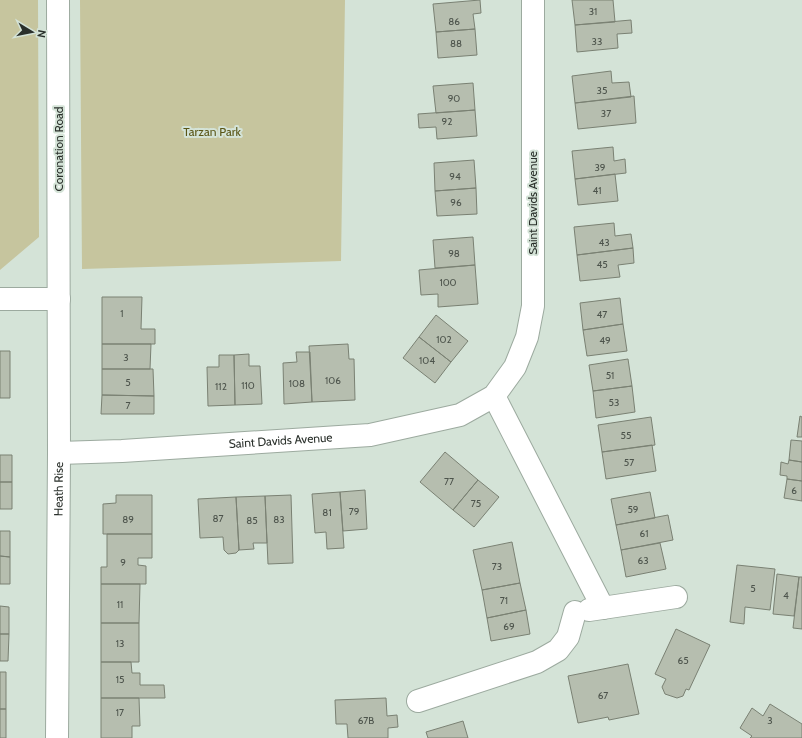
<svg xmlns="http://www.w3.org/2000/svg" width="802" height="738" viewBox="0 0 802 738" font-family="Cabin,sans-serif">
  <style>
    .green { fill: #c6c59e }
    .building { fill: #b6beaf; stroke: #7a8173 }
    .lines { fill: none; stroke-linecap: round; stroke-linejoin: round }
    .minor-casing { stroke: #9caa9f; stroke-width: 24 }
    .minor { stroke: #fff; stroke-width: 22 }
    .labels { text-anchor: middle; stroke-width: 4; stroke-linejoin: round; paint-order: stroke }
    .number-label { font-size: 10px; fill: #4d544c }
    .park-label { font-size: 12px; fill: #595515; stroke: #d4e3d7 }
    .street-label { font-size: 12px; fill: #2a302b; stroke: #d4e3d7 }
  </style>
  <rect width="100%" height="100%" fill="#d4e3d7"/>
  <path class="green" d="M0,0H38L39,237L0,270Z
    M80,0H345L341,261L82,269Z"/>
  <path class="building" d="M480,0L481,13L473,14L475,29L436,32L433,4Z
    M572,0H613L615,22L575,25Z
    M631,20L632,33L617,34L618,48L577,52L575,25Z
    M475,29L477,55L438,58L436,32Z
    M611,71L612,83L629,82L631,97L575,103L572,76Z
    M473,83L475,110L436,113L433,86Z
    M634,96L636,123L578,129L575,103Z
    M475,110L477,136L437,139L436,127L419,128L418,114Z
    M613,147L614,161L625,159L626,173L575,179L572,151Z
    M474,160L476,188L435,191L434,163Z
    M615,174L618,201L578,205L575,179Z
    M476,188L477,214L437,216L435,191Z
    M614,223L615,236L631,234L633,248L577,255L574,227Z
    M473,237L475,265L435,268L433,240Z
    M633,248L634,263L618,265L620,277L580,281L577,255Z
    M475,265L478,304L438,307V294L421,295L419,270Z
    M102,297H142L141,329H155V344H102Z
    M620,298L623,324L583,330L580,303Z
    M436,315L468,341L451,362L419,337Z
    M623,324L627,351L587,356L583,330Z
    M419,337L451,362L435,383L403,358Z
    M102,344H151L150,369H102Z
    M348,344L349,359H354L355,400L312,402L309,346Z
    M0,351H10V398H0Z
    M296,352H310L312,402L284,404L283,363L297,362Z
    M249,354V366H260L262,404L235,405L234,355Z
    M219,355H234L235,405L208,406L207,367H219Z
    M628,359L632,386L593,391L589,365Z
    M102,369H153L154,396L102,395Z
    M632,386L635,412L596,418L593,391Z
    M102,395L154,396V414H101Z
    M800,416L802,417V437H797Z
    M651,417L655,445L602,452L598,425Z
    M791,440L802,441V462L789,460Z
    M652,445L656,471L606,479L602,452Z
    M445,452L478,480L453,510L420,482Z
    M0,455H12V482H0Z
    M789,460L802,462V481L787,479V476L780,475L781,462L788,464Z
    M787,479L802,481V501L784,498Z
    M478,480L499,497L474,527L453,510Z
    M0,482H12V509H0Z
    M365,490L367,529L343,531L340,492Z
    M340,492L344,548L327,549L326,532L315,533L312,494Z
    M650,492L655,518L616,525L611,499Z
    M116,495H152V534H103V504L116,503Z
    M291,495L293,563L268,564L265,496Z
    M265,496L267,543H253L254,549L239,550L236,497Z
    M236,497L239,550L236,553L228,554L224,550L223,537L200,538L198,499Z
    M668,515L673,540L621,550L616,525Z
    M0,531H10V557L0,556Z
    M107,534H152V558H138V565L146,566V584H101V567H107Z
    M512,542L520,583L482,590L473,550Z
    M660,543L666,569L626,577L621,550Z
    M0,556L10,557V584H0Z
    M737,565L775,569L770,610L745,607L744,624L730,622Z
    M777,574L799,577L794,616L773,614Z
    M799,577H802V629L793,628Z
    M520,583L526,610L487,618L482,590Z
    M101,584H140L139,623H101Z
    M0,606L9,607V634H0Z
    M526,610L530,634L491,641L487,618Z
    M101,623H139V662H101Z
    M676,629L710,645L689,690L686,689L683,696L677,698L665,694L662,687L666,679L655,674Z
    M0,634H9L8,661H0Z
    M101,662H131L132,673H140V685H164L165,698H101Z
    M628,664L639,714L609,720L608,717L578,723L568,676Z
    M0,672H6V709H0Z
    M101,698H139L140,726H132V738H101Z
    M386,698L387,716L397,715L398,727L388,728V738H348L347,724H336L335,700Z
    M770,704L802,724V738H750L752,736L740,728L752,708L763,716Z
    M0,709H6V738H0Z
    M463,721L468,738H428L426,732Z"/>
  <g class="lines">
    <g class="minor-casing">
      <g id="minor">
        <path d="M0,299H59"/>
        <path d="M494,396L603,608"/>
        <path id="s1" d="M59,453L122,451L370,435L460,415L494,396L515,367L527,337L533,306V0"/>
        <path d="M589,610L676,597"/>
        <path d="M418,701L537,662L558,650L568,637L575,612"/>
        <path id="s2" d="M57,738L59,453L58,0"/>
      </g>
    </g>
    <use href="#minor" class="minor"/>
  </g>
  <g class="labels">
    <g class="number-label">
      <text x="593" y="15">31</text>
      <text x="454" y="25">86</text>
      <text x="597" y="45">33</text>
      <text x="456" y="47">88</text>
      <text x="602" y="94">35</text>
      <text x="454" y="102">90</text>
      <text x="606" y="117">37</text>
      <text x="447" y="125">92</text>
      <text x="600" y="171">39</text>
      <text x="455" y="180">94</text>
      <text x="597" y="194">41</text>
      <text x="456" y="206">96</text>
      <text x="604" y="246">43</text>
      <text x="454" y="257">98</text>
      <text x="602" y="268">45</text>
      <text x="448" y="286">100</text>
      <text x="122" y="317">1</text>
      <text x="602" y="318">47</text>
      <text x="444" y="343">102</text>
      <text x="605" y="344">49</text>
      <text x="126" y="361">3</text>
      <text x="427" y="364">104</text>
      <text x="610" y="379">51</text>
      <text x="333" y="384">106</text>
      <text x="128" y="386">5</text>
      <text x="297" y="387">108</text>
      <text x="248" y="389">110</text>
      <text x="221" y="390">112</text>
      <text x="614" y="406">53</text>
      <text x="128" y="409">7</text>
      <text x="626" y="439">55</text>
      <text x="629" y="466">57</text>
      <text x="449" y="485">77</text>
      <text x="794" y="494">6</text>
      <text x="476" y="507">75</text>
      <text x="633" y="513">59</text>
      <text x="354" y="515">79</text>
      <text x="327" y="516">81</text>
      <text x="218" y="522">87</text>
      <text x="128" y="523">89</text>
      <text x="279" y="523">83</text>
      <text x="252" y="524">85</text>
      <text x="644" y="537">61</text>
      <text x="643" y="564">63</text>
      <text x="123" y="566">9</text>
      <text x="497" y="570">73</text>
      <text x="753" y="592">5</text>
      <text x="786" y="599">4</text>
      <text x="504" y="604">71</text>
      <text x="120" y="608">11</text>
      <text x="509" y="630">69</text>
      <text x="120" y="647">13</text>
      <text x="683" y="664">65</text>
      <text x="120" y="683">15</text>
      <text x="603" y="699">67</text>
      <text x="120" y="716">17</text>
      <text x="366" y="724">67B</text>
      <text x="770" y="724">3</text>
    </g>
    <g class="park-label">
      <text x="212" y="136">Tarzan Park</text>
    </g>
    <g class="street-label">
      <text transform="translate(59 149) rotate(-90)" y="4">Coronation Road</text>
      <text transform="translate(533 203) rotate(-90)" y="4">Saint Davids Avenue</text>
      <text dy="4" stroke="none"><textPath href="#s1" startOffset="222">Saint Davids Avenue</textPath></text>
      <text dy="4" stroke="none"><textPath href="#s2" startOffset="249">Heath Rise</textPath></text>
    </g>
  </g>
  <g transform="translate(32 32) rotate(100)" stroke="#d4e3d7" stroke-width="3" paint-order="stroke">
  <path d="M0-3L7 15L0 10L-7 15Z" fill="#2a302b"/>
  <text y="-6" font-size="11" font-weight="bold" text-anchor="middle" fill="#2a302b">N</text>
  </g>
</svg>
